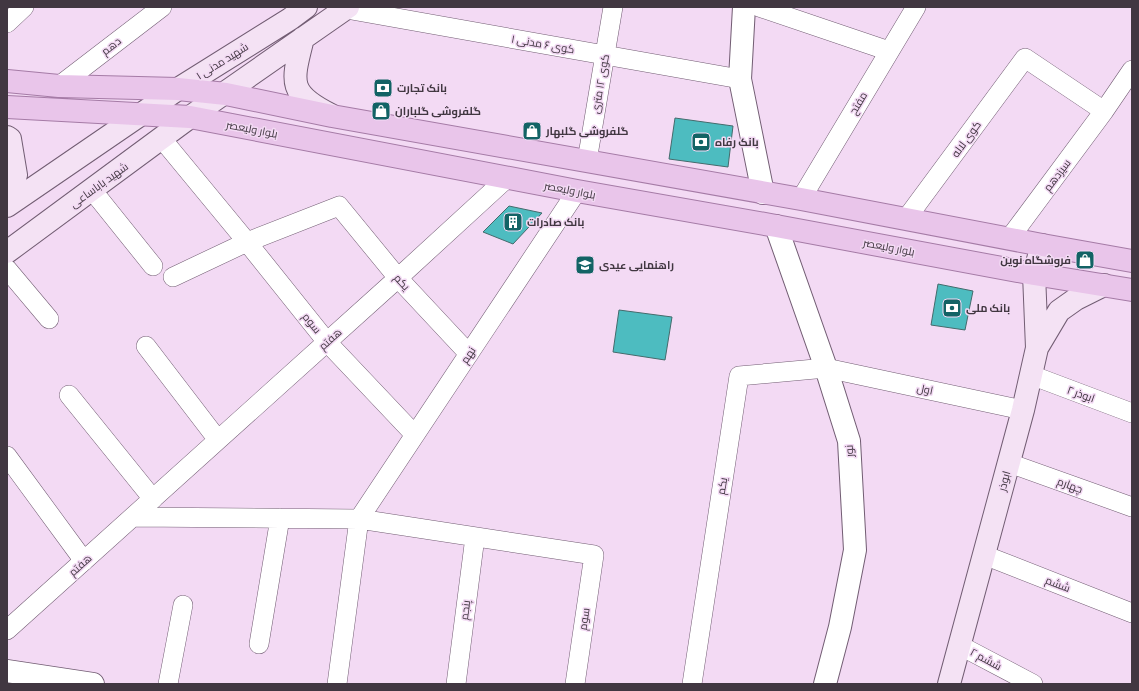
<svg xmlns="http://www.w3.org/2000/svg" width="1139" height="691" viewBox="0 0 1139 691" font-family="Barlow,Cairo,sans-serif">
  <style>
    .building { fill: #4dbcc0; stroke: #446b6c }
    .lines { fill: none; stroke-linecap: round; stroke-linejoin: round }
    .minor-casing { stroke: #725d73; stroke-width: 20 }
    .tertiary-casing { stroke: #725d73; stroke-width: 24 }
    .secondary-casing { stroke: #725d73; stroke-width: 24 }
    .primary-casing { stroke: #a57ba6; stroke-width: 24 }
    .minor { stroke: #fff; stroke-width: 19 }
    .tertiary { stroke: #fff; stroke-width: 22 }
    .secondary { stroke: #f4e2f4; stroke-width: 22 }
    .primary { stroke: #e9c5ea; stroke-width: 22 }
    .labels { text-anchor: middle; stroke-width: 3; stroke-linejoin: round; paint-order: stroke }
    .street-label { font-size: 11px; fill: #413741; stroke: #f3daf4 }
    .poi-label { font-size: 11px; font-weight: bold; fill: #413741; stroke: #f3daf4; text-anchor: start }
  </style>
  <rect width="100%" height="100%" fill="#f3daf4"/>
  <path class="building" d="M675,118L733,126L728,167L669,159Z
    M509,206L542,213L513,244L483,232Z
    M938,284L973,291L965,330L931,325Z
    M619,310L672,317L665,360L613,352Z"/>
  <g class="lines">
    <g class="minor-casing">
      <path id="minor" d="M759,7L889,51
        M346,9L740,79
        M7,23L24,7
        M59,86L162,7
        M162,139L247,242L327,342L415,435
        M587,161L613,7
        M92,190L153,266
        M801,199L916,7
        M906,219L1025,58L1104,111
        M1009,239L1104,111L1132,70
        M7,269L49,319
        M173,277L247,242L339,206L398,278L469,354
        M146,346L218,440
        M1031,375L1132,413
        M69,395L153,499
        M7,456L84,561
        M1009,463L1132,507
        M133,517L359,519L594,555L575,684
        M984,555L1132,613
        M7,630L398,278L507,178
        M259,644L280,518
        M959,645L1033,684
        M168,684L183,605
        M337,684L359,519L577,191
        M456,684L475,537
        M692,684L739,376L826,368L1023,410"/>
    </g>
    <g class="tertiary-casing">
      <path id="tertiary" d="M744,7L740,79L763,193
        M776,226L826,368L849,441L855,550L840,627L825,684
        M7,671L93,684"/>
    </g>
    <g class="secondary-casing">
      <path id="secondary" d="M303,38C292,82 287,93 331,115
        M7,137L10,139L16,175L7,199
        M7,206L178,89L290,19L306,7
        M7,252L190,117L348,7
        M1037,348L1059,311L1076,299L1104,285
        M949,684L1023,410L1037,348L1034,274L1042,245"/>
    </g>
    <g class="primary-casing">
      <path id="primary" d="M7,81L59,86L178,89L226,94L332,116L801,199L1042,245L1132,261
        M7,107L190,117L577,191L776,226L1034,274L1132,290"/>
    </g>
    <use href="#minor" class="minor"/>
    <use href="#tertiary" class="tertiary"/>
    <use href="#secondary" class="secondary"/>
    <use href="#primary" class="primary"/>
  </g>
  <defs>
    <g id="bank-square" transform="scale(1)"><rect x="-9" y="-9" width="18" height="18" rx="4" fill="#126365" stroke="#f3daf4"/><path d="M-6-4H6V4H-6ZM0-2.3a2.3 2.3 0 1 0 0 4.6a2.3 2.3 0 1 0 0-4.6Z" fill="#fff"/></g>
    <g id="shop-square" transform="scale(1)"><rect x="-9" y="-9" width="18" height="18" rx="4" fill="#126365" stroke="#f3daf4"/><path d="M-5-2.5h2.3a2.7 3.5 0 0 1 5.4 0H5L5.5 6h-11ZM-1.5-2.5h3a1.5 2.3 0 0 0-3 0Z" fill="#fff"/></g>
    <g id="building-square" transform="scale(1)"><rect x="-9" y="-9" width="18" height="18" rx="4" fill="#126365" stroke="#f3daf4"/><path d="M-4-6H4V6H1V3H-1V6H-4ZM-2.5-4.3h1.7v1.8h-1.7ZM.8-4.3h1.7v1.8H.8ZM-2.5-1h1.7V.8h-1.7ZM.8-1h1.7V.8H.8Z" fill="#fff"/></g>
    <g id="school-square" transform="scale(1)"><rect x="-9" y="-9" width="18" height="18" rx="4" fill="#126365" stroke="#f3daf4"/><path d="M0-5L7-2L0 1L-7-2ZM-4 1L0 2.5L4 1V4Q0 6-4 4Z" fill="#fff"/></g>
  </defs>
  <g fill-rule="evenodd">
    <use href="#bank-square" x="383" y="88"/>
    <use href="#shop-square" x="381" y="111"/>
    <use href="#shop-square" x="532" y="131"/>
    <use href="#bank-square" x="701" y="142"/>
    <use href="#building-square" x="513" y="222"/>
    <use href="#shop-square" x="1085" y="260"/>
    <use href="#school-square" x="585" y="265"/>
    <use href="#bank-square" x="952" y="308"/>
  </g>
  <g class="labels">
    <g class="street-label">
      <text transform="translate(543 44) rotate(10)" y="4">کوی ۶ مدنی ۱</text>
      <text transform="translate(111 46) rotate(-38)" y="4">دهم</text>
      <text transform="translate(222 61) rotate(-32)" y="4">شهید مدنی ۱</text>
      <text transform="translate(600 84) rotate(-80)" y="4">کوی ۱۲ متری</text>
      <text transform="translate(858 103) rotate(-59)" y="4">مفتح</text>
      <text transform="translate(252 129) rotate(11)" y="4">بلوار ولیعصر</text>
      <text transform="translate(966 139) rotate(-54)" y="4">کوی لاله</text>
      <text transform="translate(1057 175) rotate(-53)" y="4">سیزدهم</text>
      <text transform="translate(99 185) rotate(-36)" y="4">شهید باباساعی</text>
      <text transform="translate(570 190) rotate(11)" y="4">بلوار ولیعصر</text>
      <text transform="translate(889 247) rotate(11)" y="4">بلوار ولیعصر</text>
      <text transform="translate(402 282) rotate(48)" y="4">یکم</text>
      <text transform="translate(312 323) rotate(51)" y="4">سوم</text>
      <text transform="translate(330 339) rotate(-42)" y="4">هفتم</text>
      <text transform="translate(468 355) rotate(-56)" y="4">نهم</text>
      <text transform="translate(925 389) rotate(12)" y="4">اول</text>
      <text transform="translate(1081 394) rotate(20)" y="4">۲ ابوذر</text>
      <text transform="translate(849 451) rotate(-94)" y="4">نور</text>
      <text transform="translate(1004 481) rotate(-75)" y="4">ابوذر</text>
      <text transform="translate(1070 485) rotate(20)" y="4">چهارم</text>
      <text transform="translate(722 486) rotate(-81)" y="4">یکم</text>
      <text transform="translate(80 565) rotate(-42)" y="4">هفتم</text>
      <text transform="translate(1058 584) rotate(21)" y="4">ششم</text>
      <text transform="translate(465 610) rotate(-83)" y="4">پنجم</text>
      <text transform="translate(584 619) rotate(-81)" y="4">سوم</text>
      <text transform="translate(986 659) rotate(28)" y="4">ششم ۲</text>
    </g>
    <g class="poi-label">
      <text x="397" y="92">بانک تجارت</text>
      <text x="395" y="115">گلفروشی گلباران</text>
      <text x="546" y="135">گلفروشی گلبهار</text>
      <text x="715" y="146">بانک رفاه</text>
      <text x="527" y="226">بانک صادرات</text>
      <text x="1071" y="264" text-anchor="end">فروشگاه نوین</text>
      <text x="599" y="269">راهنمایی عیدی</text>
      <text x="966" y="312">بانک ملی</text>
    </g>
  </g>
  <rect width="1139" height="691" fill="none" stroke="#413741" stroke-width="16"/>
</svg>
